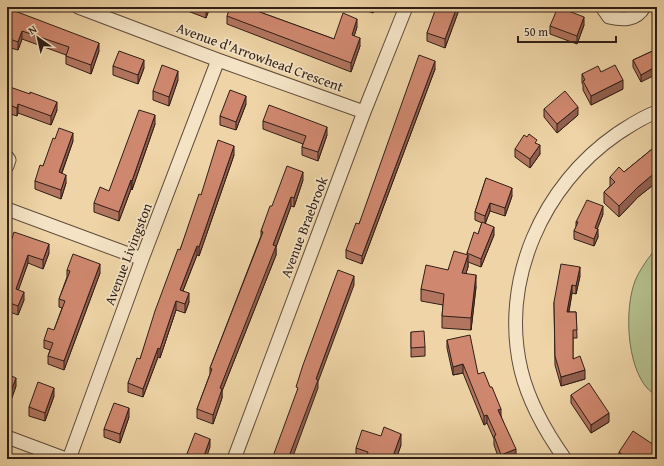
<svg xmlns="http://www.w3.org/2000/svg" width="664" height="466" viewBox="0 0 664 466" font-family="'Gentium Book Plus',serif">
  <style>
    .green { fill: #b3be8b; stroke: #726e51 }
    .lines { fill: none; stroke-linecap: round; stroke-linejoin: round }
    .minor-casing { stroke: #604c3b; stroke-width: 15 }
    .minor { stroke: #f4e3c5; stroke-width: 13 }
    .wall { fill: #b2755f; stroke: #301e17 }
    .shaded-wall { fill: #915f4e; stroke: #301e17 }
    .building { fill: #cf886f; stroke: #301e17 }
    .labels { text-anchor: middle; stroke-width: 3.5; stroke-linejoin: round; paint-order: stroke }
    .street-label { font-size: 14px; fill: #301e17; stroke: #f4e3c5 }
  </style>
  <rect width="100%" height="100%" fill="#eed4a6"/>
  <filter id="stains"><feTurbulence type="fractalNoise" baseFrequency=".005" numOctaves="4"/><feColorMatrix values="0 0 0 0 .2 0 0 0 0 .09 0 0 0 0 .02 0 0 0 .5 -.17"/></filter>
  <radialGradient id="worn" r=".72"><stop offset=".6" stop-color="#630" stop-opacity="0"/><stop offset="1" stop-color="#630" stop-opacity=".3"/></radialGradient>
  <path class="green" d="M602,7H644L623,20Z
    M657,248V396C654,394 650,391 647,388C627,365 624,310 635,281C639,271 649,256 657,248Z"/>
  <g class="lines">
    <g class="minor-casing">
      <path id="minor" d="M78,7L218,60L364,112
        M602,7L609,17C622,20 636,21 644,7
        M7,157L9,160L7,166
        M7,209L142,259
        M7,437L66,459
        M69,459L142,259L218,60
        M234,459L364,112L406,7
        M565,459C545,431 529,403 521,370C500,280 543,185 617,134C631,125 642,117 657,112"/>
    </g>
    <use href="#minor" class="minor"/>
  </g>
  <path class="wall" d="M177,7H210L206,18Z
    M357,7H375L373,13Z
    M460,7L445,48L427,41V33L439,9Z
    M7,8L99,51L91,74L66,64V55L22,39L18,50L7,47Z
    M257,11L334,39L357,27L354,36L360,46L351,72L227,24V16Z
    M584,25L577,44L550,34V26Z
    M657,49L641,82L633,67V60Z
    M113,66L144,68L138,84L113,75Z
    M435,69L362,264L346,258V250Z
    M601,72L623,89L591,105L583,90V85L582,83V74Z
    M178,80L169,106L153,100V91Z
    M7,86L57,110L51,125L18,113L17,116L7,113Z
    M246,104L236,130L220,125V116Z
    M544,109L578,115L557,133L544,117Z
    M263,121L327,135L318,161L302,155V147L303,144L263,129Z
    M155,124L132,190L131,189L119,221L94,212V203L109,191Z
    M55,139L73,141L62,173L66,183L61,199L35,189V181L43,166Z
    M537,144L540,154L530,168L515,157V149Z
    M657,145V182L638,197L619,217L604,203V192L610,186V177L624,172Z
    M234,155L199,256L197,255L183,291L189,302L185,313L176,310L160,358L158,357L143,397L128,392V383L140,359L180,250L201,195Z
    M486,178L512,196L505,216L490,211L485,224L494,235L481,267L468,262V267L466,273L476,287L471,330L442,328V316L443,305L421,301V289L448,270L467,255V253L478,234L482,223L475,220V212Z
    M303,180L294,207L291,206L276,247V255L222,391V398L213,424L197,418V409L210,374V368L261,236V231L272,206Z
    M603,214L597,229L598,237L594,246L574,239V231L576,227V222Z
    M9,248L49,253L43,269L28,263L18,290L24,300L18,315L7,311V263L9,257Z
    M67,270L100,273L64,370L48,364V356L50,350L44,348V340L54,330L62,308L59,307V299L67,277Z
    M580,276L576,294L572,293L569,312H576L577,338H573V359L585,379L561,386L555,365L554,302Z
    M411,332L425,347V356L411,357Z
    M447,340L478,374L501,416L516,457L512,459H499L494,445V439L487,423L484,425L463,373L453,375L447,348Z
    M7,374L16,386L10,403L7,402Z
    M571,395L609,422L591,433L571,403Z
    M54,396L45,421L29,416V407Z
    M129,417L120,443L104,437V429Z
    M401,445L396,459H356V448Z
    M619,452L657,459H619Z"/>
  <path class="shaded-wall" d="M207,7H210L206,18V9Z
    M373,7H375L373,13Z
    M457,7H460L445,48V39Z
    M584,17V25L577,44V36Z
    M357,19V27L352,43V35Z
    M22,31V39L18,50V42Z
    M360,38V46L351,72V63Z
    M99,43V51L91,74V65Z
    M144,60V68L138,84V75Z
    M435,61V69L362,264V256Z
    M657,66V74L641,82V75Z
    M178,71V80L169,106V97Z
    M623,80V89L591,105V96Z
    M246,96V104L236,130V122Z
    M57,102V110L51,125V116Z
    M18,104V113L17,116V108Z
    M578,107V115L557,133V124Z
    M155,115V124L132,190V181Z
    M327,127V135L318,161V152Z
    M73,133V141L59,180V172Z
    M540,145V154L530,168V159Z
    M234,146V155L199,256V247Z
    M657,171V182L638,197L619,217V206L638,187Z
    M303,172V180L294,207V198Z
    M66,175V183L61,199V190Z
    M131,180V189L119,221V212Z
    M512,188V196L505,216V208Z
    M291,197V206L276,247V255L222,391V398L213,424V415L220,388Z
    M490,203V211L485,224V216Z
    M603,206V214L595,235V228Z
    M494,227V235L481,267V259Z
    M598,229V237L594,246V239Z
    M49,244V253L43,269V260Z
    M197,246V255L180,298V290Z
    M28,255V263L16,297V289Z
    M468,255V267L462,285V273Z
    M100,264V273L64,370V361Z
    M580,267V276L576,294V286Z
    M476,275V287L471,330V318Z
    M354,276V285L318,382V388L292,459H288L316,379Z
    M572,285V293L567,321V312Z
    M24,292V300L18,315V306Z
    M189,293V302L185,313V304Z
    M176,301V310L160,358V349Z
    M158,348V357L143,397V389Z
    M463,364V373L453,375V367Z
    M585,370V379L561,386V377Z
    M16,378V386L10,403V394Z
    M54,388V396L45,421V413Z
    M129,408V417L120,443V434Z
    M501,409V418L498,410Z
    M609,413V422L591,433V425Z
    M487,415V423L484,425V416Z
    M401,434V445L396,459H392Z
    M210,439V447L206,459H203Z
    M516,449V457L512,459H501V455Z"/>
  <path class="building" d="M200,7H207L206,9Z
    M230,7H253L257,8V11L334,39L343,13L357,19L352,35L360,38L351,63L227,16Z
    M440,7H457L445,39L427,33L436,8L439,9Z
    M558,7L584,17L577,36L550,26Z
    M7,8L99,43L91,65L66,56L69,47L22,31L18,42L7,38Z
    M657,49V66L641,75L633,60Z
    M119,51L144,60L138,75L113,66Z
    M419,55L435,61L362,256L346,250L356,223L359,224Z
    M162,65L178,71L169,97L153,91Z
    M615,65L623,80L591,96L583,81L585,80L582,74L598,66L601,72Z
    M7,86L30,94V92L57,102L51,116L18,104L17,108L7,104Z
    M230,90L246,96L236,122L220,116Z
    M565,91L578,107L557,124L544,109Z
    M269,105L327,127L318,152L302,147L306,136L263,121Z
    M139,110L155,115L132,181L131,180L119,212L94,203L100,187L109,191Z
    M59,128L73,133L59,172L66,175L61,190L35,181L40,165L43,166L53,138L55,139Z
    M529,134L537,140L535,143L540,145L530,159L515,149L524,135L527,137Z
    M218,140L234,146L199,247L197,246L180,290L189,293L185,304L176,301L160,349L158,348L143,389L128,383L137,358L140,359L155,311L178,249L180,250L199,194L201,195Z
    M657,145V171L638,187L619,206L604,192L615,182L610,177L619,167L624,172Z
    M287,166L303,172L294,198L291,197L273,245L276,246L220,388L222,389L213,415L197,409L212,369L210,368L263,232L261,231L270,206H272Z
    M486,178L512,188L505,208L490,203L485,216L475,212Z
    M587,200L603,206L595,228L598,229L594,239L574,231L578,222H576Z
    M482,222L494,227L481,259L467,253L474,232L478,234Z
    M14,232L49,244L43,260L28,255L16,289L24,292L18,306L7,302V263L12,249L9,248Z
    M454,251L468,255L462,273L476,275L471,318L442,316L444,294L421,289L426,265L448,270Z
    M73,254L100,264L64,361L48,356L53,343L44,340L48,328L54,330L65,301L59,299L70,271L67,270Z
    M561,264L580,267L576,286L572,285L567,312H576L577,330H573V359L580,356L585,370L561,377L555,356L554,302Z
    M338,270L354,276L316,379L318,380L288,459H272L298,388L296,387L303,365Z
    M424,331L425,347L411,348V332Z
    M470,335L478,374L484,372L490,387H492L501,409L498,410L516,449L501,455L494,436L496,435L487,415L484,416L463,364L453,367L447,340Z
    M7,374L16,378L10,394L7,393Z
    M38,382L54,388L45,413L29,407Z
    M589,383L609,413L591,425L571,395Z
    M114,403L129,408L120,434L104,429Z
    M384,427L401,434L392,459H366L368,452L356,448L362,430L381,436Z
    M633,431L657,447V459H628L619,452Z
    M195,433L210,439L203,459H185Z"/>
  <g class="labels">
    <g class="street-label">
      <text transform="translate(260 57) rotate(20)" y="5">Avenue d'Arrowhead Crescent</text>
      <text transform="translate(304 227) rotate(-69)" y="5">Avenue Braebrook</text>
      <text transform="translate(128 254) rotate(-69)" y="5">Avenue Livingston</text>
    </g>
  </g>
  <rect width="664" height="466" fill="none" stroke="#eed4a6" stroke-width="24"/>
  <rect x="8" y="8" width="648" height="450" fill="none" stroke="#301e17" stroke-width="2"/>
  <rect x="12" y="12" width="640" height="442" fill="none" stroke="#301e17"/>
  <g transform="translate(38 38) rotate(326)" stroke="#f4e3c5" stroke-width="3" paint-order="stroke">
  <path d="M0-3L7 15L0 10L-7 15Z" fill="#301e17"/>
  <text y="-6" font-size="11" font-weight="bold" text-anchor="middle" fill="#301e17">N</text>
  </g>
  <path d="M518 36v6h98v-6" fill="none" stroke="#301e17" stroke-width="2"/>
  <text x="524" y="36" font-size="12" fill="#301e17" stroke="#f4e3c5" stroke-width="3" paint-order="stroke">50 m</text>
  <rect width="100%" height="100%" filter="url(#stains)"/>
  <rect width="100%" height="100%" fill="url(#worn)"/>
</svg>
